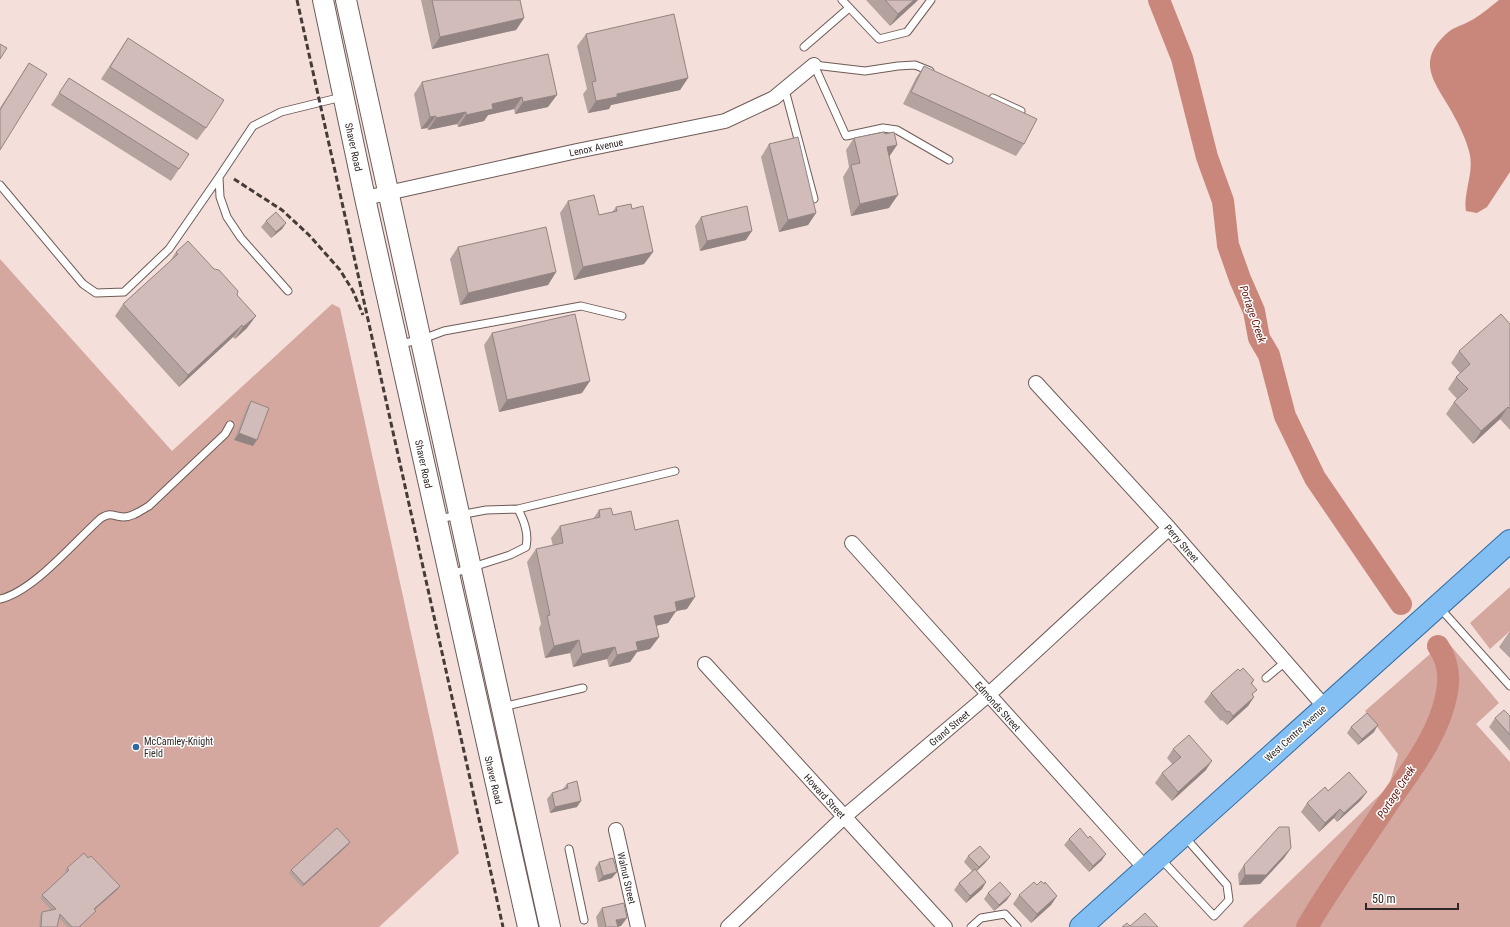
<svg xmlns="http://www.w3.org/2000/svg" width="1510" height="927" viewBox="0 0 1510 927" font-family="'Roboto Condensed',sans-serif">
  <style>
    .green { fill: #d4a79f }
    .water { fill: #c9877c }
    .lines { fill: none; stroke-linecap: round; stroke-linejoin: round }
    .river { stroke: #c9877c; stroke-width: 22 }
    .lane-casing { stroke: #6e5b58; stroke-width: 9 }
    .street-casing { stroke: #6e5b58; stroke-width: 16 }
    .secondary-casing { stroke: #6e5b58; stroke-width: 22 }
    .primary-casing { stroke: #306ea4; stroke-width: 24 }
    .lane { stroke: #fff; stroke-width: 7 }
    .street { stroke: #fff; stroke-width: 14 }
    .secondary { stroke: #fff; stroke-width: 20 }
    .primary { stroke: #83bff2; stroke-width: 22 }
    .rail { stroke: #453b39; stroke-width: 3; stroke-dasharray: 6 3; stroke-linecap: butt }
    .wall { fill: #b4a29f }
    .shaded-wall { fill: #928482 }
    .building { fill: #d1bcb9; stroke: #928482 }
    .poi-dot { fill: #2c6aa1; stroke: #fff; stroke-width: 1.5 }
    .labels { text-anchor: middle; stroke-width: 3; stroke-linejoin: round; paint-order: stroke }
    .street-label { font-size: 10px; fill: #2f2725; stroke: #fff }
    .poi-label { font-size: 10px; fill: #2f2725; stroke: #fff; text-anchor: start }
    .water-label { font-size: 11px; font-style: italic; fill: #63140e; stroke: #fff }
  </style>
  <rect width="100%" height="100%" fill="#f5dfdb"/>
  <path class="green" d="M0,259L172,451L332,304L340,308L459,853L379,927H0Z
    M1510,587V631L1490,649L1470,623Z
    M1446,640L1499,703L1476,724L1510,762V927H1242L1389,786L1398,754L1365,711Z"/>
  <path class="water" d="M1499,0H1510V172L1487,207L1477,213L1466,211C1463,192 1475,172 1469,151C1465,136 1457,121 1449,107C1433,80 1417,61 1446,34C1453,27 1461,26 1470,21C1480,16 1490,7 1499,0Z"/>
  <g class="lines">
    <path class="river" d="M1159,0L1182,58L1207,157L1223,201L1228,245L1240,279L1254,311L1259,338L1269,355L1285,416L1315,478L1401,604
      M1307,927C1332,884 1362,843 1389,802C1412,769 1440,733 1447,692C1450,675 1448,661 1438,646"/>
    <g class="lane-casing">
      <path id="lane" d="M842,0L879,39L907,32L931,0
        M804,47L849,8
        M814,65L865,71L898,66L915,65L930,71
        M814,65L846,136L883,128L897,130L949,160
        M785,90L814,199
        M993,98L1021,111
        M0,185L83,284L96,293L124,292L169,249L219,177
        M288,291L241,238L227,217L220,197L219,177L253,126L281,112L342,97
        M399,344L420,340L444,331L581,306L622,316
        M518,509L675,471
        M438,519L486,510L518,509C524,521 529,533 526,547L510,555L451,574
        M0,599C33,592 75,541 101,518C112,512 112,516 123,517C133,517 140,511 149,506L225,434L230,425
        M1439,607L1510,686
        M1266,678L1285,662
        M502,707L583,688
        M569,849L584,920
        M1160,858L1214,916L1229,900L1227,885L1185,837
        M971,927L981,918L1005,914L1017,927"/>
    </g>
    <g class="street-casing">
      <path id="street" d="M365,198L577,151L725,121L774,98L814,65
        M1036,383L1169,528L1324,706
        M852,543L1145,868
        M705,664L945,927
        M616,830L638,927
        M728,927L844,817L988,695L1169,528"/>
    </g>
    <g class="secondary-casing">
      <path id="secondary" d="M323,0L365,198L528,927
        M346,0L550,927"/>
    </g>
    <g class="primary-casing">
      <path id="primary" d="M1081,927L1510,541"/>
    </g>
    <use href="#lane" class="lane"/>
    <use href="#street" class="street"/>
    <use href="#secondary" class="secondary"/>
    <use href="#primary" class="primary"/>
    <path class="rail" d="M297,0L503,927
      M234,179L282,210L309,235L340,270L353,291L363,315"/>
  </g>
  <path class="wall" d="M421,0H520L524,18L516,30L432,49Z
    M866,0H918L916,2L890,26Z
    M586,34L688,78L680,90L611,105L609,109L588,113L583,94L587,89L577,46Z
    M128,38L206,128L197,140L101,79Z
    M548,54V107L515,114L514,109L488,115L484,121L458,127L457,124L428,130L427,128L421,129L414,94L422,82Z
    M29,63L0,150V108Z
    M924,66L1024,144L1016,156L903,104L916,78Z
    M69,78L179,169L171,181L51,105Z
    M885,134L897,145L889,156V208L851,216L843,177L849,167L846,150L854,138Z
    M769,144L816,213L808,225L779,232L761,157Z
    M568,201L599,215L612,212L616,207L632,209L653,252L644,264L574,280L560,213Z
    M701,217L746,240L700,251L695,226Z
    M266,221L286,223L282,229L271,238L261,227Z
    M458,247L556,272L548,285L460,305L450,259Z
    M176,252L237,295L247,328L235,339L233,337L179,387L115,316L123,304L170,261Z
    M1510,324V430L1500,419L1473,444L1446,414L1454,402L1457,399L1448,389L1456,377L1460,373L1451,363L1459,351Z
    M492,333L582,393L499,412L484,345Z
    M251,401L253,446L234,440L247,407Z
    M599,510L613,515L635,530L687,609L676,611L668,623L656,626L659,637L650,649L637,652L630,662L609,667L607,659L573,667L570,653L545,658L539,628L541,624L527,562L536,549L553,546L551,538L560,526L593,519Z
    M1510,631V658L1499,647Z
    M1240,671L1254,680L1252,684L1253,696L1254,697L1248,706L1227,725L1222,720L1221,721L1204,702L1211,693Z
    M1510,716V751L1489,727L1495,718Z
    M1351,727L1374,732L1358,745L1347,733Z
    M1173,749L1206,770L1172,801L1155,783L1162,773L1172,764L1167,758Z
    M567,784L577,807L550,813L547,799L552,793L562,790Z
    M1328,791L1367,792L1360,801L1337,822L1334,818L1319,832L1301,812L1307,803Z
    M1069,839L1102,860L1089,872L1064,845Z
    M350,842L348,845L302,887L289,873L291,870Z
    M1291,848L1284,858L1260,884L1239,885L1238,874L1244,865Z
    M968,856L990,857L985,863L977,871L986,882L982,889L966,903L954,890L959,883L972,871L964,862Z
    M599,862L612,878L598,882L595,868Z
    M67,868L118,889L94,910L96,911L80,927H67L59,918L57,927H39L40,915L42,912L51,910L40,898L42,895L66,873L65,871Z
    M1044,884L1057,896L1051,905L1031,923L1013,904L1019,895L1037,885Z
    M988,893L1007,900L994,911L984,899Z
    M602,908L621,926L618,927H598L596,917Z"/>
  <path class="shaded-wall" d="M914,0H918L916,2L890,26L898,14Z
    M524,18L516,30L432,49L440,37Z
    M688,78L680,90L611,105L609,109L588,113L596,101L617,94Z
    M557,95L548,107L515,114L523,102Z
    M522,97L514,109L488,115L484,121L458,127L466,115L492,104Z
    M466,112L457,124L428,130L436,118Z
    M436,116L427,128L421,129L430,117Z
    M897,145L889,157L887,147Z
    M898,195L889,208L851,216L860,204Z
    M816,213L808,225L779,232L788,220Z
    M286,223L282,229L271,238L276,232Z
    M752,231L746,240L700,251L707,241Z
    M653,252L644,264L574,280L583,267Z
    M556,272L548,285L460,305L468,293Z
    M256,316L247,328L235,339L243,327Z
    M242,325L233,337L179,387L188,375Z
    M590,381L582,393L499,412L507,400Z
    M1508,407L1500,419L1473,444L1481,431Z
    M239,433L257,440L253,446L234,440Z
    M695,597L687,609L676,611L668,623L646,628L654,616L675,602Z
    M659,637L650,649L637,652L630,662L609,667L617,655L636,642Z
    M579,640L570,653L545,658L554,646Z
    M615,647L607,659L573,667L582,654Z
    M1254,697L1248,706L1227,725L1233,716Z
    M1378,725L1374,732L1358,745L1362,739Z
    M1212,761L1206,770L1172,801L1178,792Z
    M1367,792L1360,801L1337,822L1344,813Z
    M581,801L577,807L550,813L555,807Z
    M1340,809L1334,818L1319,832L1325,823Z
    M350,842L348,845L302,887L304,884Z
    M1291,848L1284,858L1260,884L1239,885L1245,875Z
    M1106,854L1102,860L1089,872L1093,866Z
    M990,857L985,863L974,873L979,867Z
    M617,872L612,878L598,882L603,876Z
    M986,882L982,889L966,903L970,896Z
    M120,886L118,889L92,912L94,909Z
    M1011,894L1007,900L994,911L999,905Z
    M1057,896L1051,905L1031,923L1037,914Z
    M627,918L621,926L612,927L616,920Z"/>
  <path class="building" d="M432,0H520L524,18L440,37Z
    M885,0H914L898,14Z
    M674,14L688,78L617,94V97L596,101L592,82L596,81L586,34Z
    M128,38L224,100L206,128L110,67Z
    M0,44L7,48L0,59Z
    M548,54L557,95L523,102L522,97L492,104L493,109L466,115V112L436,118V116L430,117L422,82Z
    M29,63L47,74L0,150V110Z
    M924,66L1037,119L1024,144L911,92Z
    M69,78L189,154L179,169L59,93Z
    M884,132L885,134L894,132L897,145L887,147L898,195L860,204L851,165L860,163L854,138Z
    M798,137L816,213L788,220L769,144Z
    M594,195L599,215L617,211L616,207L631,204L632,209L643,206L653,252L583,267L568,201Z
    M747,206L752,231L707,241L701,217Z
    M276,212L286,223L276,232L266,221Z
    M546,227L556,272L468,293L458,247Z
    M188,241L214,269L219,270L238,291L237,295L256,316L243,327L242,325L188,375L123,304L178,254L176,252Z
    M575,314L590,381L507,400L492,333Z
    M1501,314L1510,324V409L1508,407L1481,431L1454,402L1468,389L1456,377L1470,364L1459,351Z
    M251,401L269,408L257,440L239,433Z
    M611,508L613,515L631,511L635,530L678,520L695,597L675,602L677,611L654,616L659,637L636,642L638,650L617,655L615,647L582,654L579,640L554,646L547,616L550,615L536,549L563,543L560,526L600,517L599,510Z
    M1243,668L1254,680L1251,683L1257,690L1252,694L1254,697L1233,716L1229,711L1227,712L1211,693L1238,669L1240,671Z
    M1504,710L1510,716V735L1495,718Z
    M1367,713L1378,725L1362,739L1351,727Z
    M1189,735L1212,761L1178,792L1162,773L1181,757L1173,749Z
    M1349,772L1367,792L1344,813L1340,809L1325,823L1307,803L1325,787L1328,791Z
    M577,781L581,801L555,807L552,793L568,788L567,784Z
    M1279,827H1289L1291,848L1266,875H1245L1244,865Z
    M337,828L350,842L304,884L291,870Z
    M1080,828L1088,838L1090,836L1106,854L1093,866L1069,839Z
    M980,846L990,857L979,867L968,856Z
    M84,853L88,858L91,856L120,886L94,909L96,911L79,927H72L60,914L57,927H41L42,912L56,909L42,895L69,870L67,868Z
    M613,858L617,872L603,876L599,862Z
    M975,869L986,882L970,896L959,883Z
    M1041,881L1044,884L1045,882L1057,896L1037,914L1019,895L1034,882L1037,885Z
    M1000,882L1011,894L999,905L988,893Z
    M624,903L627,918L616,920L618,927H606L602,908Z
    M1145,913L1158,927H1122L1127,923L1130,926Z"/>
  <circle class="poi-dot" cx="136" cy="747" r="4"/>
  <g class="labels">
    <g class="street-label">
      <text transform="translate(354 147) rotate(78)" y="4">Shaver Road</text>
      <text transform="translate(596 147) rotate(-12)" y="4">Lenox Avenue</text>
      <text transform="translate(424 464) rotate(78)" y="4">Shaver Road</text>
      <text transform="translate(1182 543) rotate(49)" y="4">Perry Street</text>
      <text transform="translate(998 706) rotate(48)" y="4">Edmonds Street</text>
      <text transform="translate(949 728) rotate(-40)" y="4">Grand Street</text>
      <text transform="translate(1295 733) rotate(-42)" y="4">West Centre Avenue</text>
      <text transform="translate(494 780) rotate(77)" y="4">Shaver Road</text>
      <text transform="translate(825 796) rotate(48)" y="4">Howard Street</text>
      <text transform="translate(627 878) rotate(77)" y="4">Walnut Street</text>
    </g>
    <g class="poi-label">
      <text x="144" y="745">McCamley-Knight<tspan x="144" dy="12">Field</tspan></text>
    </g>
    <g class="water-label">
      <text transform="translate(1253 314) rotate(71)" y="4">Portage Creek</text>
      <text transform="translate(1396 792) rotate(-57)" y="4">Portage Creek</text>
    </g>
  </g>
  <path d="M1366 903v6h92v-6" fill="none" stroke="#2f2725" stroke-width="2"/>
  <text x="1372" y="903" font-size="12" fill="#2f2725" stroke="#ffffff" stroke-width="3" paint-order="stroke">50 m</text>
</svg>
